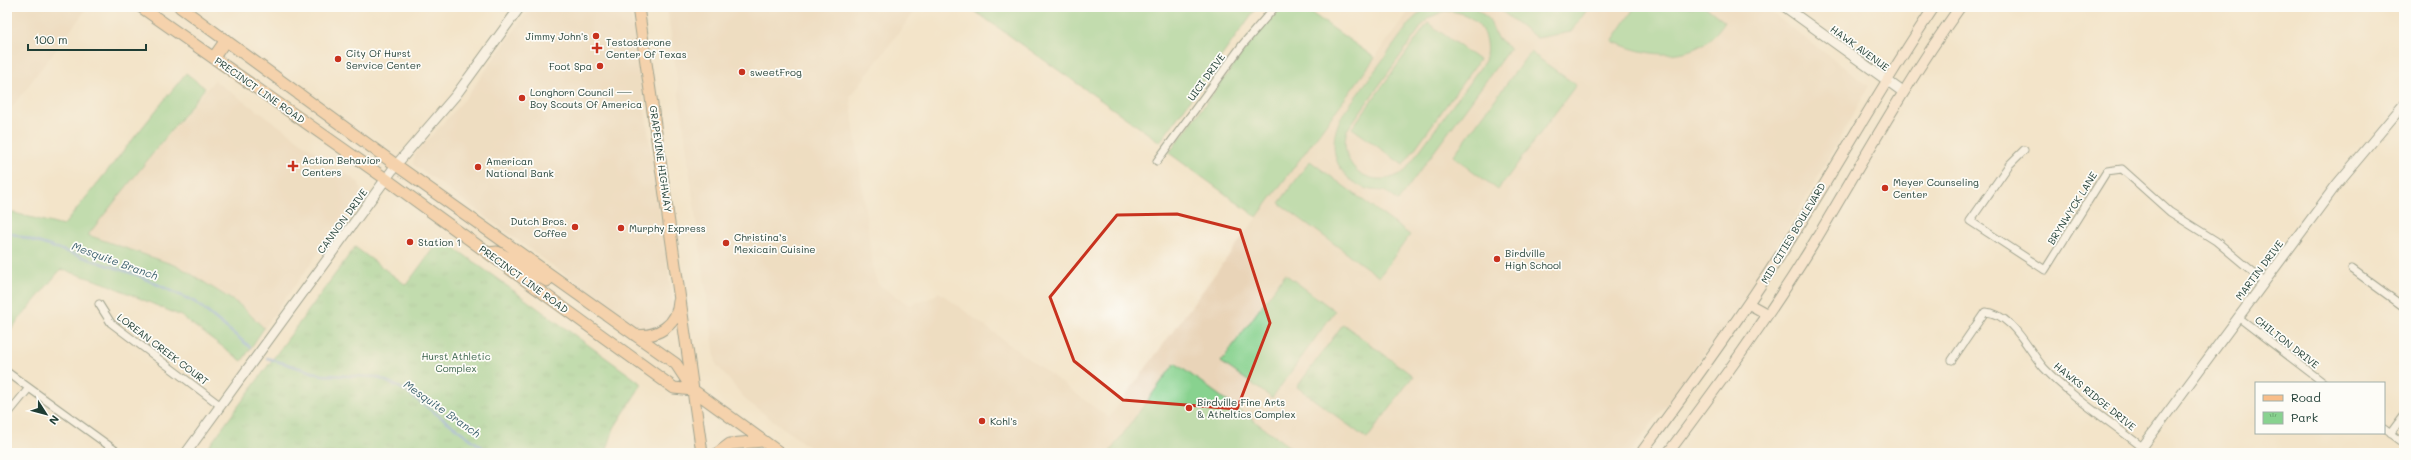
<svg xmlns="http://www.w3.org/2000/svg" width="2411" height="460" viewBox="0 0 2411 460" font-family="Mali,sans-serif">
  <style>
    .built { fill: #e9d4b8 }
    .grass { fill: #88d28f; stroke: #548862; fill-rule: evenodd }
    .park { fill: url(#park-tufts); stroke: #548862 }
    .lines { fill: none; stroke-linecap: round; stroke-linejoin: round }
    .stream { stroke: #6fa2db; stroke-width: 2.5 }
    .minor-casing { stroke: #3f564a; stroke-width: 9 }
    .tertiary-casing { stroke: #3f564a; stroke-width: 11 }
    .secondary-casing { stroke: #3f564a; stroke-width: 12 }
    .primary-casing { stroke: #3f564a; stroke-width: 13 }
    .minor { stroke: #fff; stroke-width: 7 }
    .tertiary { stroke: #fff; stroke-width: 9 }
    .secondary { stroke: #fce5d0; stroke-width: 10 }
    .primary { stroke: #f8bd89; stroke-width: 11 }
    .marked { fill: none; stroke: #c8321e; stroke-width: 3; stroke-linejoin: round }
    .poi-dot { fill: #c8321e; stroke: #fdfcf7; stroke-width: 1.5 }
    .labels { text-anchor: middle; stroke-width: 3.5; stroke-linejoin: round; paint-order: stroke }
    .poi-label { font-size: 10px; fill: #1f3d34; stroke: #fdfcf7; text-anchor: start }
    .street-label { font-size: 10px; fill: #1f3d34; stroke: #fdfcf7 }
    .park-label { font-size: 10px; fill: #39624b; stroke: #fdfcf7 }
    .water-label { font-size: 11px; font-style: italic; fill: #3b606e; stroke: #fdfcf7 }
  </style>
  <defs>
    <pattern id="park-tufts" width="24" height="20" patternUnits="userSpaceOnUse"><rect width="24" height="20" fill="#88d28f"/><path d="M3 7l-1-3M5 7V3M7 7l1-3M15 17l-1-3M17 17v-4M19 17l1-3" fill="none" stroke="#6fac76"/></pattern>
  </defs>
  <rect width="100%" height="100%" fill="#fdfcf7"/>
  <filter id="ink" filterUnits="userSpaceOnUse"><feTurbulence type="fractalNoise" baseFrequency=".025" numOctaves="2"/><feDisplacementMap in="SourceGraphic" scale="8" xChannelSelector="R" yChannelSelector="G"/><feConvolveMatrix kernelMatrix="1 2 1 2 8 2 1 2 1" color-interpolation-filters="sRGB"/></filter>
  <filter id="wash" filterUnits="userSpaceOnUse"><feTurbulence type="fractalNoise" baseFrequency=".012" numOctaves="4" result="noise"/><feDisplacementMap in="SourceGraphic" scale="16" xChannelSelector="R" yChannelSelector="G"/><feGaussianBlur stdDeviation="0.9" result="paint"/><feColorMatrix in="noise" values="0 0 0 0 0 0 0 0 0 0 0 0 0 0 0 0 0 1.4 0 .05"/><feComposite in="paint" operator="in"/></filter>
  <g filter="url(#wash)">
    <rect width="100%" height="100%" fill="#f3e4c9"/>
    <path class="built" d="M7,7H88L7,114Z
      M531,7H630L673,304L670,319L650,331L640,329L413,164L415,154L465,99Z
      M667,7H918L850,97L874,273L878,284L909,305L933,297L939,292L1109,418L1412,7H1764L1869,86L1806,198L1732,317L1630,453H817L747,401L716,364Z
      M214,80L359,183L361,194L264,328L240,305L87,235Z"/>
    <path class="grass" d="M969,7H1257L1160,142Z
      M1282,7H1303L1375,58L1257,217L1169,153L1248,46Z
      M1427,7H1474L1489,19L1497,38L1510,48L1398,201C1394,198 1388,192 1383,191C1376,190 1369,191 1362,187C1332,173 1327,141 1343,114L1412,20ZM1445,11C1475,11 1492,33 1485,61L1404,172C1371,192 1337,167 1347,130L1421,27L1428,18Z
      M1496,7H1589L1571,32L1537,38Z
      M1635,7H1706L1725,22C1700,63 1650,59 1612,41Z
      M1428,23L1479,60L1403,165L1352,128Z
      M1530,52L1576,85L1498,190L1453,156Z
      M186,73L205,88L88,235L180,267L240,305L264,328L242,361L181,316L104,283L61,269L7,334V211L63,226Z
      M1310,161L1410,235L1379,277L1279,203Z
      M1285,274L1335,311L1272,398L1221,362Z
      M1175,363L1298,453H1109Z"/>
    <path class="park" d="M441,238L642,384L614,428L606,453H204L355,247L406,285Z
      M1343,324L1413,376L1367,439L1297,387Z"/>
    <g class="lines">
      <path class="stream" d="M7,232L137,275L195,302L250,347
        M267,358L322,375L377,377L401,388L490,453"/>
    </g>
  </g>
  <g filter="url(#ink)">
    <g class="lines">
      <g class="minor-casing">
        <path id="minor" d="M2024,150L2009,165L1970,221L2045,270L2107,171L2122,169L2170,212L2216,241L2264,281
          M1157,161L1243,44L1275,7
          M2352,269L2404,307
          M99,304L111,323L221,406
          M2238,317L2324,383
          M1952,360L1985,312C2012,313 2028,350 2044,368C2069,395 2112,423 2142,447
          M7,372L119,453
          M7,415L29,388
          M2384,429L2404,444
          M2390,434L2404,415"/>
      </g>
      <g class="tertiary-casing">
        <path id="tertiary" d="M1785,7L1903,92
          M186,453L396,165L456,95L520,7
          M2138,453L2337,184L2404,104"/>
      </g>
      <g class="secondary-casing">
        <path id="secondary" d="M1749,304L1767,314
          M1641,453C1693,383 1743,314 1790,240C1839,163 1883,83 1934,7
          M1668,453C1718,386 1768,318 1812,246C1860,166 1905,84 1960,7"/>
      </g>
      <g class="primary-casing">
        <path id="primary" d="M141,7L386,179L674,388L693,390
          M180,7L396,165L676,364L693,390L780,453
          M638,7L702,453
          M214,57L226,40
          M488,253L497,252L522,265L530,260
          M518,275L532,272L547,281
          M635,335C657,338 678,325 679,301
          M718,453L730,444L763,441"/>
      </g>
      <use href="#minor" class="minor"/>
      <use href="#tertiary" class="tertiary"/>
      <use href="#secondary" class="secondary"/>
      <use href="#primary" class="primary"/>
    </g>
  </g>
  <path d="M0 0H2411V460H0ZM1177,214L1240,230L1270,323L1237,409L1123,400L1074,361L1050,297L1117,215Z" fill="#f3e4c9" fill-opacity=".55" fill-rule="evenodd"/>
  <path class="marked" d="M1177,214L1240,230L1270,323L1237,409L1123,400L1074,361L1050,297L1117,215Z"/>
  <g class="poi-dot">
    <circle cx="596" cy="36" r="4"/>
    <path d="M595 42h4v4h4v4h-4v4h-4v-4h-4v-4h4z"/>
    <circle cx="338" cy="59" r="4"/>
    <circle cx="600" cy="66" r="4"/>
    <circle cx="742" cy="72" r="4"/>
    <circle cx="522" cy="98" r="4"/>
    <path d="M291 160h4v4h4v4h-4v4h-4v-4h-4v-4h4z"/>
    <circle cx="478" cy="167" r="4"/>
    <circle cx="1885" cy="188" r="4"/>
    <circle cx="575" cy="227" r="4"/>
    <circle cx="621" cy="228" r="4"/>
    <circle cx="410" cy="242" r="4"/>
    <circle cx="726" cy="243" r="4"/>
    <circle cx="1497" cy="259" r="4"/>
    <circle cx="1189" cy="408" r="4"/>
    <circle cx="982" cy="421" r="4"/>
  </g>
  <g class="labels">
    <g class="poi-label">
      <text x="588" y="40" text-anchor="end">Jimmy John's</text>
      <text x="606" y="46">Testosterone<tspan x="606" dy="12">Center Of Texas</tspan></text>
      <text x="346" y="57">City Of Hurst<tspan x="346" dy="12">Service Center</tspan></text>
      <text x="592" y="70" text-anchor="end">Foot Spa</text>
      <text x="750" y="76">sweetFrog</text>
      <text x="530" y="96">Longhorn Council —<tspan x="530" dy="12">Boy Scouts Of America</tspan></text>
      <text x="302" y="164">Action Behavior<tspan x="302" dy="12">Centers</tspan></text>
      <text x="486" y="165">American<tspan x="486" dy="12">National Bank</tspan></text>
      <text x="1893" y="186">Meyer Counseling<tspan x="1893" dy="12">Center</tspan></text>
      <text x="567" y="225" text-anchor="end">Dutch Bros.<tspan x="567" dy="12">Coffee</tspan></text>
      <text x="629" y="232">Murphy Express</text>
      <text x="734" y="241">Christina’s<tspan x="734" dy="12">Mexicain Cuisine</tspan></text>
      <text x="418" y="246">Station 1</text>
      <text x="1505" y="257">Birdville<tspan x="1505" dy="12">High School</tspan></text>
      <text x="1197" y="406">Birdville Fine Arts<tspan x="1197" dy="12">&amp; Atheltics Complex</tspan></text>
      <text x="990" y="425">Kohl's</text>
    </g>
    <g class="street-label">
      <text transform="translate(1860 48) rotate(36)" y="4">HAWK AVENUE</text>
      <text transform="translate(1206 77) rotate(-54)" y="4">UICI DRIVE</text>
      <text transform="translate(260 90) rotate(35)" y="4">PRECINCT LINE ROAD</text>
      <text transform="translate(661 159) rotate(82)" y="4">GRAPEVINE HIGHWAY</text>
      <text transform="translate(2072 208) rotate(-58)" y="4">BRYNWYCK LANE</text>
      <text transform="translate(342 221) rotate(-54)" y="4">CANNON DRIVE</text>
      <text transform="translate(1793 233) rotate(-59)" y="4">MID CITIES BOULEVARD</text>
      <text transform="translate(2259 270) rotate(-53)" y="4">MARTIN DRIVE</text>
      <text transform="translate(524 279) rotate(36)" y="4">PRECINCT LINE ROAD</text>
      <text transform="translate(2287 342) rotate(38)" y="4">CHILTON DRIVE</text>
      <text transform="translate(163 349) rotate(37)" y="4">LOREAN CREEK COURT</text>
      <text transform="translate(2095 396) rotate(39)" y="4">HAWKS RIDGE DRIVE</text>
    </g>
    <g class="park-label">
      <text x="456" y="360">Hurst Athletic<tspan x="456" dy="12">Complex</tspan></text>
    </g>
    <g class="water-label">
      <text transform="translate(115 261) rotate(20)" y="4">Mesquite Branch</text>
      <text transform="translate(442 409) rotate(35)" y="4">Mesquite Branch</text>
    </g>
  </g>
  <rect width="2411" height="460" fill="none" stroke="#fdfcf7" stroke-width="24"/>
  <rect x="2255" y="382" width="130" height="52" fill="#fdfcf7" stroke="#a4b0a9"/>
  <rect x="2263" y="395" width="20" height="6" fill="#f8bd89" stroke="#a4b0a9"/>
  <text x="2291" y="402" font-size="12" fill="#1f3d34">Road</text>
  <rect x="2263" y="412" width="20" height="12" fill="url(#park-tufts)" stroke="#a4b0a9"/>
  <text x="2291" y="422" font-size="12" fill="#1f3d34">Park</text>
  <g transform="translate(46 414) rotate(126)" stroke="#fdfcf7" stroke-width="3" paint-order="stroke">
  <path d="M0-3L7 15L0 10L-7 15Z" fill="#1f3d34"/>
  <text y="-6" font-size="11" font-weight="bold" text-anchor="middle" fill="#1f3d34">N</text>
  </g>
  <path d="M28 44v6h118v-6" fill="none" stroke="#1f3d34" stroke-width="2"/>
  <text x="34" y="44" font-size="12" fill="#1f3d34" stroke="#fdfcf7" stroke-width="3" paint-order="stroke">100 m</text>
</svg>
